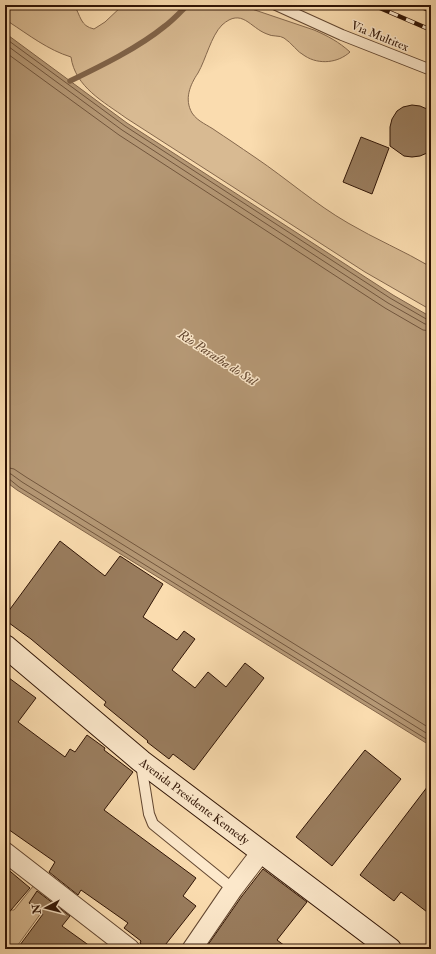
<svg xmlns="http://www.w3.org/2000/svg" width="436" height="954" viewBox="0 0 436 954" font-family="'IM FELL Double Pica',serif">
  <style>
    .green { fill: #d8ba92; stroke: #84674c }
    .water { fill: #b59875; stroke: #806348 }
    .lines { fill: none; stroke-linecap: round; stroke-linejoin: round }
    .shore { stroke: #72563d; stroke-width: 1 }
    .stream { stroke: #806348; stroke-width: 5.5 }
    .building { fill: #997c5d; stroke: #301405 }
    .lane-casing { stroke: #624630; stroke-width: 12 }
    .street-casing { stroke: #624630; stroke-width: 21 }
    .secondary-casing { stroke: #301405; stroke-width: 24 }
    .lane { stroke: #fce8cb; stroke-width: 10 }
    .street { stroke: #fce8cb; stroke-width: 19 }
    .secondary { stroke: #fce8cb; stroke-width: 22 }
    .rail-casing { stroke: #301405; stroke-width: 4.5 }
    .rail { stroke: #fce8cb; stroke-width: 3; stroke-dasharray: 9; stroke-linecap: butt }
    .labels { text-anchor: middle; stroke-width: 3; stroke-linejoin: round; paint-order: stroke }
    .street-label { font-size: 12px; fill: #301405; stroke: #fce8cb }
    .water-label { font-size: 13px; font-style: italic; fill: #654932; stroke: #fce8cb }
  </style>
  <rect width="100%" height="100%" fill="#fadcaf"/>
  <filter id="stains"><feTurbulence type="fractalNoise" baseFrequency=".005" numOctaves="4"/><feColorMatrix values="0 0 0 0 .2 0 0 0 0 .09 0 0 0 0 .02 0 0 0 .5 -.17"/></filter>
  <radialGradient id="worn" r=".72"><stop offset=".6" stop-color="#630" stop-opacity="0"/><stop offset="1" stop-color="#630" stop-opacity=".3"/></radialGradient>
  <path class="green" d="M5,5H74C81,16 80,26 94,29L105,22L123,5H240L314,30C328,36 339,42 350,52C338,63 319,65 305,56C297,52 292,43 284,38C280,35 272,37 267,34C250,28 242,7 222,25C211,36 206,59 198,73C190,85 184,99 192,113C198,122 208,125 216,131C221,134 226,138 231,141C239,147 248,152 256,158C287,179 315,204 348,223C375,239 404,251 431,267V310L365,272L126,118C104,102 75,87 71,57C48,50 29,35 9,22L5,18Z
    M34,885L46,895V901L44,909L15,949H5V906L11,910H14Z"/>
  <path class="water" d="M5,33L127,123L393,295L431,317V746L17,490L5,481Z"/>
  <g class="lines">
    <path class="shore" d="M5,38L125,126L390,298L428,320H431
      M5,44L122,130L388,303L425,324L431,325
      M5,52L119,135L385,308L423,330L431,331
      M5,467L14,469L26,477L431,729
      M5,473L11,474L22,482L431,736
      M5,478H8L19,487L431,742"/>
    <path class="stream" d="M70,81C101,66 138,48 165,26C173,20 180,12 188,5"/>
  </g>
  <path class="building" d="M412,105L420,106L427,109L431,113V148L427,153L420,156L412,157L404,156L390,146V127L392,119L397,111L403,107Z
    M361,137L389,148L372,194L343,182Z
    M60,541L105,576L120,556L163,584L143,617L177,640L184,631L195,639L172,670L195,688L208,672L226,687L245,663L264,678L194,770L173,754L169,759L147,742L148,741L104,705L106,702L31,639L5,620V616Z
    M5,675L36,698L18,722L65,757L70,749L75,752L87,735L105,748L104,750L133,772L104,810L196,878L183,896L196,906L162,949H147L140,943L141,941L124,928L128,923L81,890L78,895L49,872L55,862L5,827Z
    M365,750L401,779L332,866L296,837Z
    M431,782V915L401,892L394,901L360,875Z
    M5,867L30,888L5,917Z
    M263,869L307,902L277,940L289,949H205L242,896Z
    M37,891L70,916L62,926L94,949H17L43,914L29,903Z"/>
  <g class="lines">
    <g class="lane-casing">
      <path id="lane" d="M276,5L342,35L431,70
        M141,764L149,814L153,824L233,889"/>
    </g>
    <g class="street-casing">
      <path id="street" d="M5,852L130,949
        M192,949L233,889L262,851"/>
    </g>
    <g class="secondary-casing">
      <g id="secondary">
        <path id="s1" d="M5,646L141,761L390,949"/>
      </g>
    </g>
    <use href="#lane" class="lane"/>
    <use href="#street" class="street"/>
    <use href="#secondary" class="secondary"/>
    <g class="rail-casing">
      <path id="rail" d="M373,5L431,30
        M417,5L431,11"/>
    </g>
    <use href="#rail" class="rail"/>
  </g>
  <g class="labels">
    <g class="street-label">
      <text transform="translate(380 36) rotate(22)" y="4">Via Multitex</text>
      <text dy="4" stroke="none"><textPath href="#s1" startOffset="245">Avenida Presidente Kennedy</textPath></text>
    </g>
    <g class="water-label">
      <text transform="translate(218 357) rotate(33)" y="5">Rio Paraíba do Sul</text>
    </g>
  </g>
  <rect width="436" height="954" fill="none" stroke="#fadcaf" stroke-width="20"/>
  <rect x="6" y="6" width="424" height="942" fill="none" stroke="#301405" stroke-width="2"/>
  <rect x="10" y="10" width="416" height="934" fill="none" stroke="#301405"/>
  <g transform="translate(46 908) rotate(263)" stroke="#fce8cb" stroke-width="3" paint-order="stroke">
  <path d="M0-3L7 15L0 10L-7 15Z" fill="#301405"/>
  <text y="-6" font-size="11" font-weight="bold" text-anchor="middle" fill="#301405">N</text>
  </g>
  <rect width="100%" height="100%" filter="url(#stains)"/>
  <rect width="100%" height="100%" fill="url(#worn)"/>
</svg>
